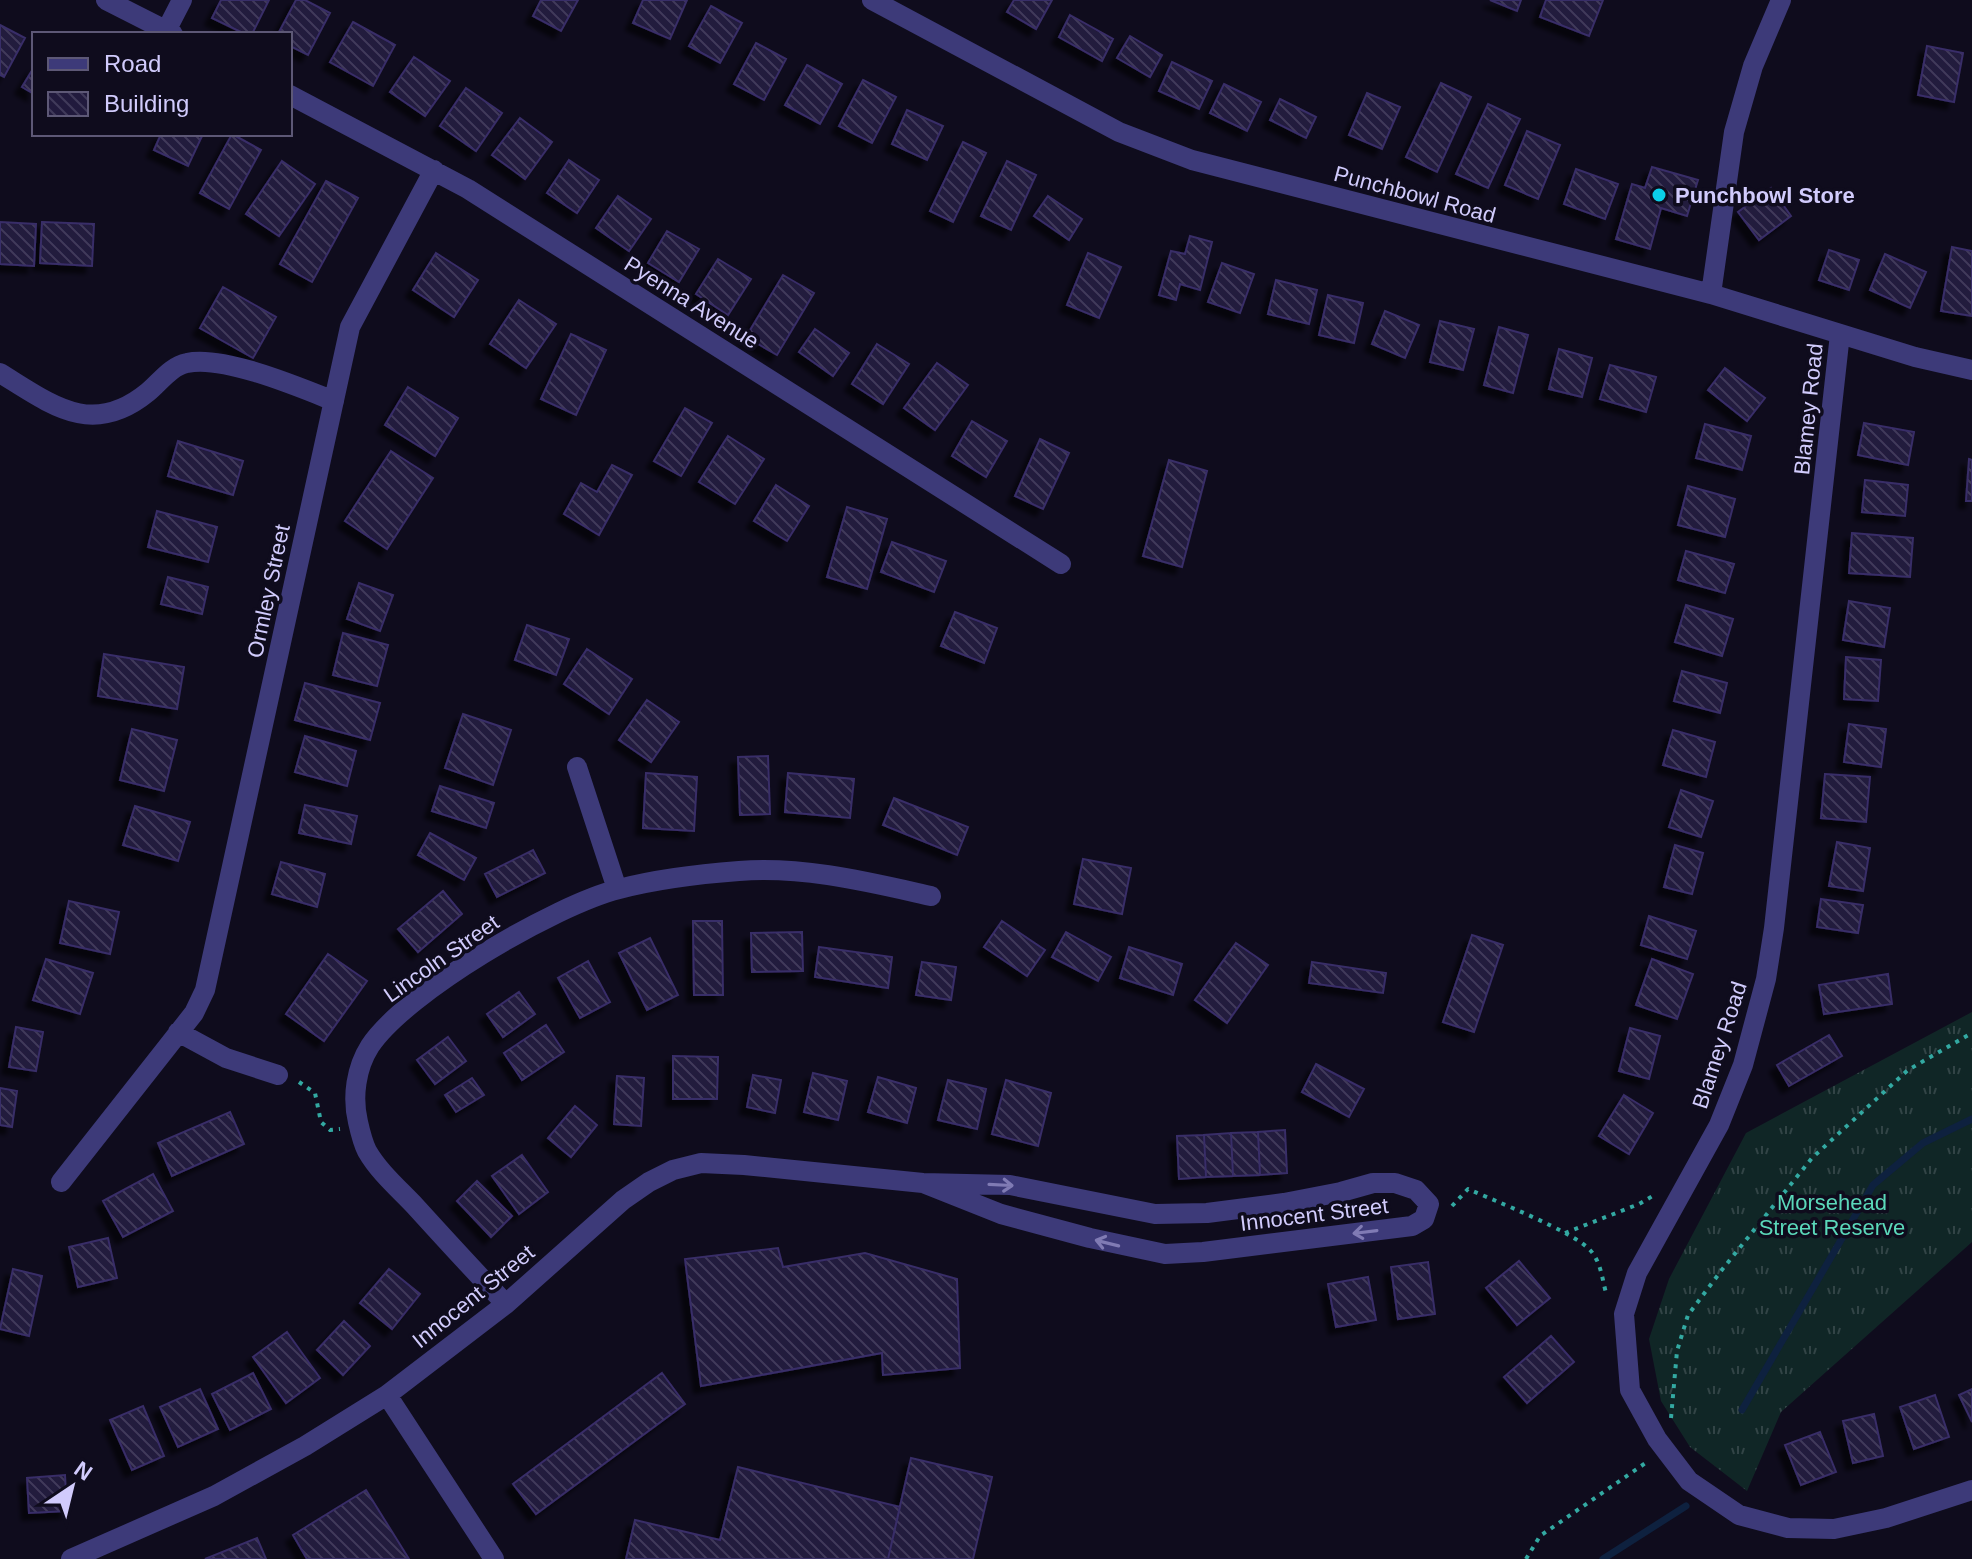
<svg xmlns="http://www.w3.org/2000/svg" width="1972" height="1559" viewBox="0 0 1972 1559" font-family="Helvetica,sans-serif">
  <style>
    .grass { fill: url(#grass-tufts) }
    .lines { fill: none; stroke-linecap: round; stroke-linejoin: round }
    .stream { stroke: #0e213f; stroke-width: 7 }
    .building { fill: url(#building-back-hatch); stroke: #392d67; stroke-width: 2; filter: url(#shadow) }
    .path { stroke: #33a9a2; stroke-width: 4; stroke-dasharray: 4 6; stroke-linecap: butt }
    .minor { stroke: #3d3a79; stroke-width: 20 }
    .oneway { stroke: #807bb4 }
    .poi-dot { fill: #0bd0e8; stroke: #0f0c1d; stroke-width: 3 }
    .labels { text-anchor: middle; stroke-width: 7; stroke-linejoin: round; paint-order: stroke }
    .street-label { font-size: 22px; fill: #d1cbfc; stroke: #0f0c1d }
    .poi-label { font-size: 22px; font-weight: bold; fill: #d1cbfc; stroke: #0f0c1d; text-anchor: start }
    .park-label { font-size: 22px; fill: #5bd8ba; stroke: #0f0c1d }
  </style>
  <defs>
    <pattern id="grass-tufts" width="24" height="20" patternUnits="userSpaceOnUse" patternTransform="scale(2)"><rect width="24" height="20" fill="#102626"/><path d="M3 7l-1-3M5 7V3M7 7l1-3M15 17l-1-3M17 17v-4M19 17l1-3" fill="none" stroke="#324446"/></pattern>
    <pattern id="building-back-hatch" width="6" height="6" patternUnits="userSpaceOnUse" patternTransform="scale(2)"><rect width="6" height="6" fill="#211a3d"/><path d="M-1 5l2 2M0 0l6 6M5-1l2 2" fill="none" stroke="#403a5a"/></pattern>
    <filter id="shadow"><feDropShadow dx="-7" dy="7" stdDeviation="2" flood-color="#0009"/></filter>
  </defs>
  <rect width="100%" height="100%" fill="#0f0c1d"/>
  <path class="grass" d="M1972,1012V1242L1781,1412L1747,1491L1690,1447L1661,1401L1649,1339L1669,1279L1746,1133Z"/>
  <g class="lines">
    <path class="stream" d="M1742,1410L1873,1185L1923,1143L1972,1119
      M1603,1559L1686,1506"/>
  </g>
  <path class="building" d="M221,0H269L252,34H245L212,18Z
    M296,0H305L330,13L308,55L290,46V34H278Z
    M541,0H578L561,31L533,16Z
    M643,0H687L670,39L633,23Z
    M1014,0H1052L1036,29L1007,12Z
    M1490,0H1521L1517,11Z
    M1546,0H1603L1589,36L1540,17Z
    M711,6L742,23L720,63L689,46Z
    M1070,15L1113,39L1102,61L1059,37Z
    M353,22L395,45L373,86L330,62Z
    M0,25L25,38L4,77L0,75Z
    M1130,36L1162,55L1150,77L1117,58Z
    M756,43L786,59L764,100L734,84Z
    M1927,46L1963,53L1954,102L1918,95Z
    M414,57L450,81L425,116L390,92Z
    M1172,62L1212,81L1199,109L1159,91Z
    M807,65L842,84L820,124L785,105Z
    M34,67V94L22,87Z
    M863,80L896,97L872,143L839,126Z
    M1441,83L1471,97L1437,172L1406,157Z
    M1224,84L1261,102L1247,131L1210,113Z
    M466,88L502,113L476,151L440,126Z
    M1367,93L1400,107L1382,149L1349,135Z
    M1280,99L1316,117L1306,138L1270,120Z
    M1488,104L1520,119L1488,188L1456,174Z
    M907,110L943,126L927,160L892,144Z
    M520,118L552,142L525,179L492,155Z
    M1527,131L1560,145L1538,199L1505,185Z
    M161,134H203L188,166L154,150Z
    M232,134L261,150L229,209L200,193Z
    M963,142L986,153L953,222L930,211Z
    M569,160L599,180L577,213L547,193Z
    M282,161L315,184L279,236L246,214Z
    M1007,161L1036,175L1011,230L981,216Z
    M1652,167L1698,180L1687,216L1661,208L1650,249L1616,239L1632,184L1645,188Z
    M1576,169L1618,184L1605,219L1564,204Z
    M326,181L358,198L312,282L280,264Z
    M1771,188L1791,216L1759,240L1738,212Z
    M618,196L651,219L629,251L596,228Z
    M1048,196L1082,219L1069,240L1034,216Z
    M0,222L36,224L34,266L0,264Z
    M42,222L94,224L92,266L40,263Z
    M667,231L699,249L679,282L648,263Z
    M1190,236L1212,242L1200,290L1180,284L1176,300L1159,295L1171,251L1185,254Z
    M1952,247L1972,251V316L1941,311Z
    M1829,250L1859,260L1849,290L1819,280Z
    M436,253L478,280L454,317L413,290Z
    M1088,253L1121,267L1099,318L1067,305Z
    M1885,254L1926,272L1910,308L1870,290Z
    M718,259L751,279L728,315L696,294Z
    M1222,263L1254,274L1240,313L1208,302Z
    M783,275L814,293L777,355L746,337Z
    M1276,280L1317,290L1309,324L1268,314Z
    M223,287L276,317L253,358L200,328Z
    M1328,295L1363,303L1354,343L1319,335Z
    M519,300L556,324L526,368L490,344Z
    M1385,311L1419,325L1405,358L1372,344Z
    M1440,321L1474,329L1463,370L1430,362Z
    M1499,327L1528,335L1513,393L1484,385Z
    M815,329L849,353L833,376L799,352Z
    M571,334L606,350L576,415L541,399Z
    M877,344L909,364L883,404L852,384Z
    M1559,349L1592,358L1582,397L1549,389Z
    M937,363L968,385L935,430L904,408Z
    M1610,365L1656,377L1646,412L1600,399Z
    M1725,368L1765,398L1747,421L1708,390Z
    M408,387L458,418L435,456L385,425Z
    M685,408L712,423L681,476L654,461Z
    M972,421L1007,441L986,477L952,456Z
    M1864,423L1914,432L1908,465L1858,455Z
    M1705,424L1751,436L1742,470L1696,458Z
    M728,436L764,459L735,504L699,482Z
    M1040,439L1069,453L1043,509L1015,496Z
    M178,441L243,461L233,495L168,476Z
    M391,451L433,478L387,549L345,521Z
    M1969,459L1972,460V501H1966Z
    M1169,460L1207,471L1182,567L1143,556Z
    M612,465L632,475L599,535L564,514L581,483L597,492Z
    M1865,480L1908,485L1905,516L1862,512Z
    M776,485L809,506L787,541L754,521Z
    M1688,486L1735,499L1725,537L1678,525Z
    M847,507L887,519L867,589L827,577Z
    M157,511L217,527L208,562L148,547Z
    M1852,533L1913,538L1910,577L1849,573Z
    M892,542L946,561L934,592L881,572Z
    M1686,551L1734,564L1725,593L1678,580Z
    M168,577L208,587L202,614L161,604Z
    M359,583L393,595L380,631L347,619Z
    M1849,601L1890,608L1884,647L1843,640Z
    M1686,605L1733,619L1722,656L1675,642Z
    M955,612L997,628L984,663L941,646Z
    M527,625L569,639L556,675L515,660Z
    M343,633L388,645L377,686L333,675Z
    M587,649L632,679L609,714L564,684Z
    M104,654L184,667L177,709L98,696Z
    M1846,657L1881,660L1878,701L1844,699Z
    M1682,671L1727,683L1720,713L1674,701Z
    M305,683L380,703L370,740L295,720Z
    M647,700L679,722L651,762L619,740Z
    M463,714L511,730L493,785L445,768Z
    M1849,724L1886,729L1881,767L1844,762Z
    M132,729L177,740L164,791L120,780Z
    M1673,730L1715,742L1706,777L1663,765Z
    M305,736L356,751L347,786L295,772Z
    M768,756L770,814L740,815L738,757Z
    M646,773L697,777L694,831L643,828Z
    M788,773L854,779L850,818L785,812Z
    M1825,774L1870,777L1866,822L1821,818Z
    M440,786L494,803L486,828L432,811Z
    M1681,790L1713,801L1701,837L1669,827Z
    M894,798L968,827L957,855L883,825Z
    M305,805L357,816L351,844L299,833Z
    M135,806L190,822L178,861L123,845Z
    M430,833L476,858L464,880L418,855Z
    M1837,842L1870,848L1863,891L1829,886Z
    M1675,845L1703,853L1692,894L1664,887Z
    M533,850L545,873L497,897L485,874Z
    M1083,859L1131,868L1122,914L1074,904Z
    M281,862L325,874L317,907L272,894Z
    M443,891L462,914L418,952L398,929Z
    M1821,899L1863,905L1858,933L1817,927Z
    M69,901L119,912L110,954L60,943Z
    M1649,916L1696,931L1687,959L1641,945Z
    M693,921H722L723,995H694Z
    M1002,921L1045,950L1027,976L984,947Z
    M802,932L803,971L752,972L751,933Z
    M1066,932L1111,957L1098,981L1052,957Z
    M1472,935L1503,945L1474,1032L1443,1022Z
    M650,938L678,995L647,1010L619,953Z
    M1236,943L1268,965L1227,1023L1195,1000Z
    M819,947L892,957L888,988L815,977Z
    M1129,947L1182,964L1173,995L1120,978Z
    M328,954L367,981L324,1041L286,1014Z
    M46,959L93,973L80,1014L33,1000Z
    M1652,959L1693,974L1677,1019L1636,1005Z
    M588,961L610,1002L580,1018L558,978Z
    M922,962L956,967L951,1000L916,995Z
    M1312,962L1386,973L1383,993L1309,983Z
    M1888,974L1892,1004L1824,1014L1819,985Z
    M519,992L535,1014L503,1037L487,1014Z
    M546,1025L564,1052L522,1080L504,1053Z
    M16,1027L43,1032L36,1071L9,1067Z
    M1630,1028L1660,1036L1649,1079L1619,1071Z
    M1829,1035L1842,1056L1789,1086L1777,1065Z
    M448,1037L466,1061L435,1084L417,1060Z
    M673,1056L718,1057L717,1099H673Z
    M1316,1064L1364,1089L1349,1117L1302,1092Z
    M813,1073L847,1081L838,1120L804,1112Z
    M753,1075L781,1080L775,1113L747,1107Z
    M617,1076L644,1078L641,1126L614,1124Z
    M878,1077L916,1088L907,1123L868,1112Z
    M472,1078L484,1095L456,1112L445,1095Z
    M948,1080L986,1089L977,1129L938,1120Z
    M1006,1080L1051,1093L1038,1146L992,1134Z
    M0,1088L17,1091L12,1127L0,1125Z
    M1624,1095L1653,1113L1629,1154L1599,1136Z
    M575,1106L597,1125L571,1157L548,1138Z
    M230,1112L244,1144L172,1176L158,1143Z
    M1285,1130L1287,1173L1260,1175L1258,1132Z
    M1258,1132L1260,1175L1233,1176L1231,1133Z
    M1231,1133L1233,1176L1206,1177L1204,1135Z
    M1204,1135L1206,1177L1179,1179L1177,1136Z
    M522,1155L548,1192L519,1214L492,1176Z
    M153,1174L173,1211L123,1237L103,1201Z
    M477,1181L512,1216L491,1237L457,1201Z
    M108,1238L117,1278L78,1287L69,1247Z
    M778,1248L783,1267L865,1253L957,1279L960,1368L883,1375L882,1353L701,1386L685,1259Z
    M1519,1261L1550,1298L1517,1325L1486,1288Z
    M1428,1262L1435,1314L1398,1319L1391,1267Z
    M13,1269L42,1276L29,1336L0,1329Z
    M389,1269L420,1294L392,1329L360,1303Z
    M1368,1277L1376,1320L1336,1327L1328,1284Z
    M344,1321L370,1346L343,1375L317,1350Z
    M287,1332L320,1378L286,1403L253,1357Z
    M1551,1336L1574,1362L1527,1403L1504,1377Z
    M253,1373L271,1409L230,1430L212,1394Z
    M662,1373L685,1404L536,1514L513,1484Z
    M200,1389L218,1429L178,1447L160,1407Z
    M1972,1389V1422L1959,1395Z
    M1935,1395L1949,1437L1914,1449L1900,1407Z
    M143,1406L164,1456L132,1470L110,1420Z
    M1874,1414L1883,1456L1853,1463L1843,1421Z
    M1820,1432L1836,1472L1801,1485L1785,1445Z
    M911,1458L992,1477L973,1559H888Z
    M738,1467L900,1507L888,1559H626L635,1520L720,1540Z
    M65,1475L67,1511L29,1513L27,1478Z
    M366,1490L409,1559H307L293,1535Z
    M257,1538L266,1559H205Z"/>
  <g class="lines">
    <path class="path" d="M299,1082L315,1093L321,1122L330,1130L340,1129
      M1452,1206L1468,1189C1493,1200 1574,1232 1590,1250C1602,1263 1602,1281 1607,1296
      M1565,1233L1639,1204L1656,1194
      M1671,1418L1677,1351L1688,1315L1721,1271L1812,1158L1908,1070L1972,1033
      M1526,1559L1540,1536L1647,1462"/>
    <path class="minor" d="M106,0L173,34
      M872,0L1119,132L1192,160L1711,294L1915,357L1972,370
      M166,31L182,0
      M290,95L468,189L1061,564
      M1711,294L1734,132L1753,66L1781,0
      M1840,334L1774,928L1766,979L1743,1065L1719,1125L1637,1273L1624,1314L1630,1390L1657,1439L1689,1481L1739,1515L1788,1528L1834,1529L1886,1518L1972,1490
      M0,373C52,405 92,438 148,392C160,382 171,366 187,363C223,355 299,387 334,401
      M577,767L617,889
      M178,1032L226,1058L278,1075
      M61,1182L194,1013L205,990L350,327L434,170
      M506,1304C475,1272 445,1239 415,1206C399,1189 379,1172 367,1151C363,1143 360,1131 358,1122C352,1097 356,1068 370,1046C406,992 555,905 619,889C657,879 699,874 739,871C804,866 868,882 931,896
      M387,1395L494,1559
      M71,1559L214,1496L305,1446L387,1395L506,1304L623,1200L649,1182L673,1170L701,1163L744,1165L923,1183L1010,1185L1155,1214L1207,1213L1284,1203L1341,1192L1373,1183H1395L1416,1190L1429,1204L1424,1219L1412,1226L1203,1252L1165,1254L1090,1238L1001,1214L923,1183"/>
  </g>
  <defs><path id="oneway-shaft" d="M-6 0H5M1.5-3L5.5 0L1.5 3" fill="none" stroke-width="1.6" stroke-linecap="round" stroke-linejoin="round" transform="scale(2)"/></defs>
  <g class="oneway">
    <use href="#oneway-shaft" transform="translate(1001 1185) rotate(3)"/>
    <use href="#oneway-shaft" transform="translate(1365 1232) rotate(173)"/>
    <use href="#oneway-shaft" transform="translate(1107 1243) rotate(-166)"/>
  </g>
  <circle class="poi-dot" cx="1659" cy="195" r="8"/>
  <g class="labels">
    <g class="street-label">
      <text transform="translate(1415 194) rotate(15)" y="8">Punchbowl Road</text>
      <text transform="translate(692 302) rotate(32)" y="8">Pyenna Avenue</text>
      <text transform="translate(1808 409) rotate(-84)" y="8">Blamey Road</text>
      <text transform="translate(268 591) rotate(-78)" y="8">Ormley Street</text>
      <text transform="translate(441 958) rotate(-35)" y="8">Lincoln Street</text>
      <text transform="translate(1719 1045) rotate(-72)" y="8">Blamey Road</text>
      <text transform="translate(1314 1214) rotate(-7)" y="8">Innocent Street</text>
      <text transform="translate(473 1296) rotate(-39)" y="8">Innocent Street</text>
    </g>
    <g class="poi-label">
      <text x="1675" y="203">Punchbowl Store</text>
    </g>
    <g class="park-label">
      <text x="1832" y="1210">Morsehead<tspan x="1832" dy="25">Street Reserve</tspan></text>
    </g>
  </g>
  <rect x="32" y="32" width="260" height="104" fill="#0f0c1d" stroke="#5d5876" stroke-width="2"/>
  <rect x="48" y="58" width="40" height="12" fill="#3d3a79" stroke="#5d5876" stroke-width="2"/>
  <text x="104" y="72" font-size="24" fill="#d1cbfc">Road</text>
  <rect x="48" y="92" width="40" height="24" fill="url(#building-back-hatch)" stroke="#5d5876" stroke-width="2"/>
  <text x="104" y="112" font-size="24" fill="#d1cbfc">Building</text>
  <g transform="translate(72 1487) rotate(35)" stroke="#0f0c1d" stroke-width="6" paint-order="stroke">
  <path d="M0-6L14 30L0 20L-14 30Z" fill="#d1cbfc"/>
  <text y="-12" font-size="22" font-weight="bold" text-anchor="middle" fill="#d1cbfc">N</text>
  </g>
</svg>
